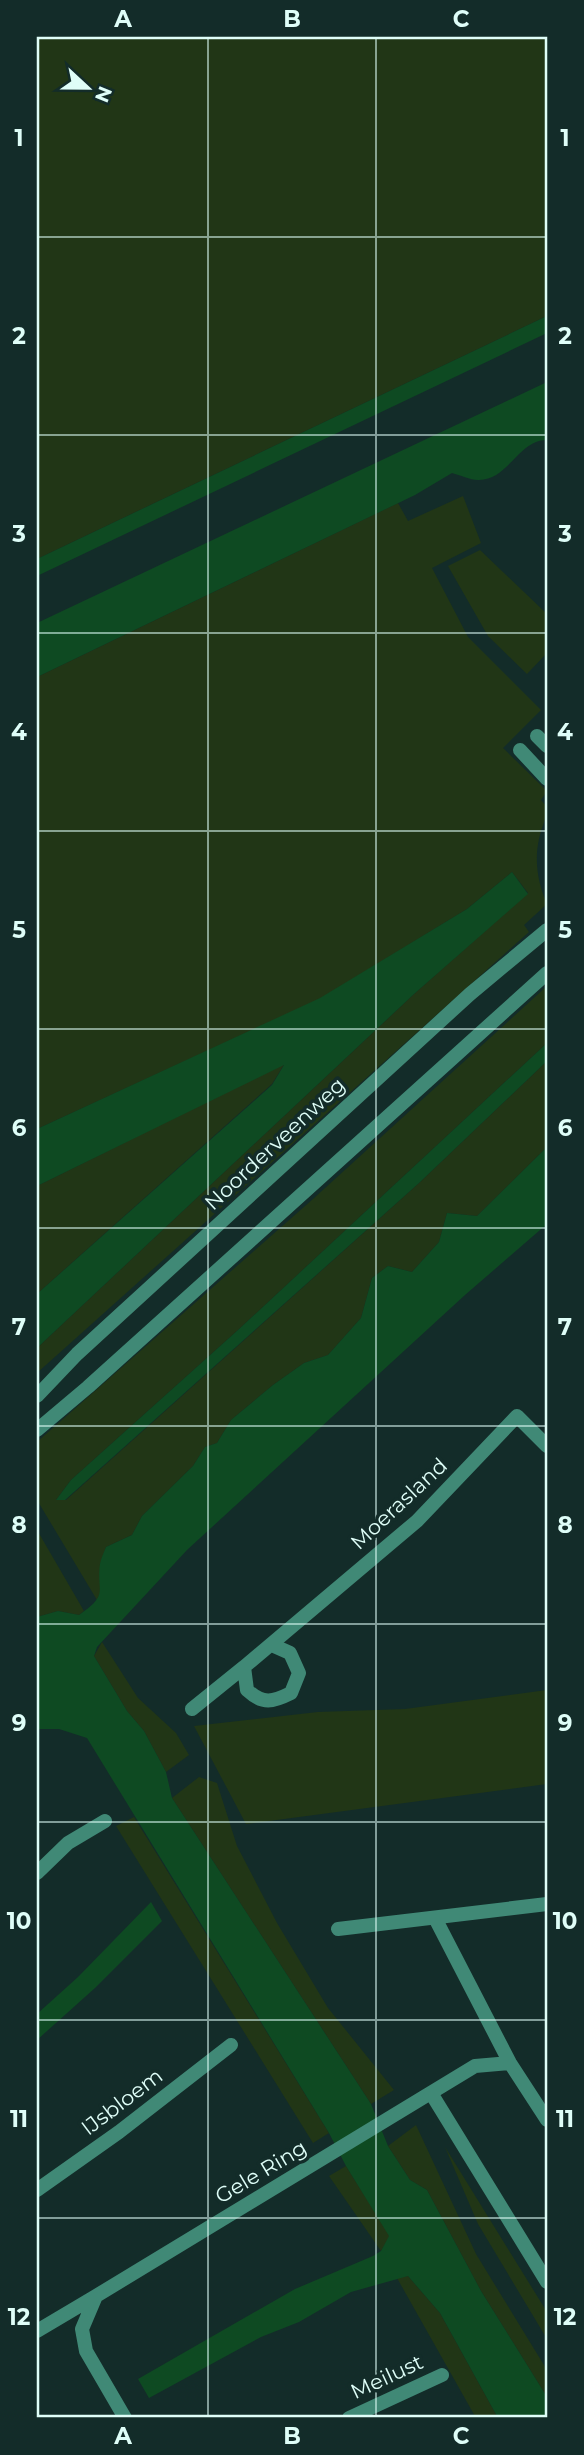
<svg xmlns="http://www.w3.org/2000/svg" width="584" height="2455" viewBox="0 0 584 2455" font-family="Montserrat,sans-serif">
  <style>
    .green { fill: #213616 }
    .water { fill: #0e4a22 }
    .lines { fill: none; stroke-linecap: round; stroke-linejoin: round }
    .minor { stroke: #408976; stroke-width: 14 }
    .tertiary { stroke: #408976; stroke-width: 14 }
    .grid { fill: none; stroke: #dffef8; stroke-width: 2; stroke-opacity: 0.55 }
    .labels { text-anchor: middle; stroke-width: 7; stroke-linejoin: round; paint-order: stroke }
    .street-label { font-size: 21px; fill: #dffef8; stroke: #132c29 }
    .neatline { fill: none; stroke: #dffef8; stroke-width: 2.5 }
    .grid-label { font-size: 23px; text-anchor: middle; font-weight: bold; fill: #dffef8 }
  </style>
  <rect width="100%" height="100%" fill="#132c29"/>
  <path class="green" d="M37,37H547V316L37,559Z
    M463,496L481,543L432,568L468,637L541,710L503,748L547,791L541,800L547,807C547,818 541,828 539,839C534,861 538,884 547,904L524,925L529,932L37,1373V1348L414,994L528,893L512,872L467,909L320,999L37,1129V677L398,503L408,521Z
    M480,550L547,614V653L527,674L488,636L448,566Z
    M547,986V1043L238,1330L71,1480L56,1500H66L419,1183L547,1061V1147L477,1216L447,1213L439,1242L412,1272L388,1266L372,1278L361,1318L328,1355L304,1363L273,1385L231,1420L217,1443L205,1447L193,1466L142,1516L132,1535L106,1547L100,1565L102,1589L97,1600L37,1500V1442L313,1199Z
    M285,1063L272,1084L37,1294V1186Z
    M37,1530L84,1611L79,1615L58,1611L37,1617Z
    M102,1642L138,1698L176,1733L189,1755L166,1772L144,1731L127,1711L94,1656Z
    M547,1690V1784L246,1824L194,1726L318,1712L405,1709Z
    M199,1777L217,1783L237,1846L277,1923L328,2008L394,2090L371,2104L172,1798Z
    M134,1817L329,2133L313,2143L116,1826Z
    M416,2125L476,2254L547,2370V2397L481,2291L427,2190L410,2180L388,2146Z
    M445,2147L547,2312V2339L478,2224Z
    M346,2166L390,2236L381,2251L329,2176Z
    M408,2276L440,2313L498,2418H476L397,2278Z"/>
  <path class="water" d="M547,316V333L37,576V559Z
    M547,382V440C518,440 508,481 478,480C470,480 460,475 452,473L415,495L37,677V623Z
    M512,872L528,894L414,994L37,1348V1294L272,1085L284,1065L37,1186V1129L320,998L467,909Z
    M547,1043V1061L419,1183L65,1500H56L71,1480L238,1330Z
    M547,1147V1224L465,1295L187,1550L97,1647L94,1656L127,1711L144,1731L166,1772L172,1798L371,2104L388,2146L410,2180L427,2190L481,2291L547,2397V2418H498L440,2313L408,2276L351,2292L299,2322L261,2337L149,2398L138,2379L295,2289L373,2256L381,2251L389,2236L346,2166L329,2133L87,1738L59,1729H37V1617L58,1611L79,1615C110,1594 96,1592 100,1564C101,1558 104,1552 106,1547L132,1535L142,1516L193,1466L205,1447L217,1443L231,1420L273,1385L304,1363L328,1355L361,1318L372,1278L388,1266L412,1272L439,1242L447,1213L477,1216Z
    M151,1902L162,1921L95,1988L37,2040V2014L78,1977Z"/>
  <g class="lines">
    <path class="minor" d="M537,736L547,746
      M520,750L547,779
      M272,1645L290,1653L299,1673L291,1693C273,1702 263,1705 247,1690L244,1667L417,1521L517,1416L547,1446
      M192,1709L244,1667
      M37,1873L68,1843L105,1821
      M435,1918L510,2063L547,2120
      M338,1929L547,1904
      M431,2093L547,2282
      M37,2190L119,2132L231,2045
      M37,2331L96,2296
      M125,2418L86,2351L82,2329L96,2296L475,2066L510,2063
      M349,2418L442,2375"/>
    <path class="tertiary" d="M37,1396L77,1354L470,994L547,930
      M37,1430L88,1387L547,973"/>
  </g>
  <path class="grid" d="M208,37V2418M376,37V2418M37,237H547M37,435H547M37,633H547M37,831H547M37,1029H547M37,1228H547M37,1426H547M37,1624H547M37,1822H547M37,2020H547M37,2218H547"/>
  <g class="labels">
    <g class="street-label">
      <text transform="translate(275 1144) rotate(-43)" y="7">Noorderveenweg</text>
      <text transform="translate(399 1504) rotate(-43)" y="7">Moerasland</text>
      <text transform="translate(122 2102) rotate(-37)" y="7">IJsbloem</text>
      <text transform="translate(261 2172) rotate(-31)" y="7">Gele Ring</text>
      <text transform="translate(387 2377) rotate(-25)" y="7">Meilust</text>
    </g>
  </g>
  <rect width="584" height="2455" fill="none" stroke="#132c29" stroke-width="77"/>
  <g transform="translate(88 88) rotate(112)" stroke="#132c29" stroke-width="5" paint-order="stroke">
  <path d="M0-5L12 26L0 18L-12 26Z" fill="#dffef8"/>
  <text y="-10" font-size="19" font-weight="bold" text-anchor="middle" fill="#dffef8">N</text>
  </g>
  <rect x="38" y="38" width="508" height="2378" class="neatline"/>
  <g class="grid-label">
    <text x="123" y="27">A</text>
    <text x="292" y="27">B</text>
    <text x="461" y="27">C</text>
    <text x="19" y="146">1</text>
    <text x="565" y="146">1</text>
    <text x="19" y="344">2</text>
    <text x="565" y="344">2</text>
    <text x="19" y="542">3</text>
    <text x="565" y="542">3</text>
    <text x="19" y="740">4</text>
    <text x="565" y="740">4</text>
    <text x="19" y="938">5</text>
    <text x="565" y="938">5</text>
    <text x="19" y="1136">6</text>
    <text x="565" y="1136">6</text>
    <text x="19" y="1335">7</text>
    <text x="565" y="1335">7</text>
    <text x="19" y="1533">8</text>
    <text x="565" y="1533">8</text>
    <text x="19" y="1731">9</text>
    <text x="565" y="1731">9</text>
    <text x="19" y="1929">10</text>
    <text x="565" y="1929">10</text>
    <text x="19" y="2127">11</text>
    <text x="565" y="2127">11</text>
    <text x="19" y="2325">12</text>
    <text x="565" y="2325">12</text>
    <text x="123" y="2444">A</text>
    <text x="292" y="2444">B</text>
    <text x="461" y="2444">C</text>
  </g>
</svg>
